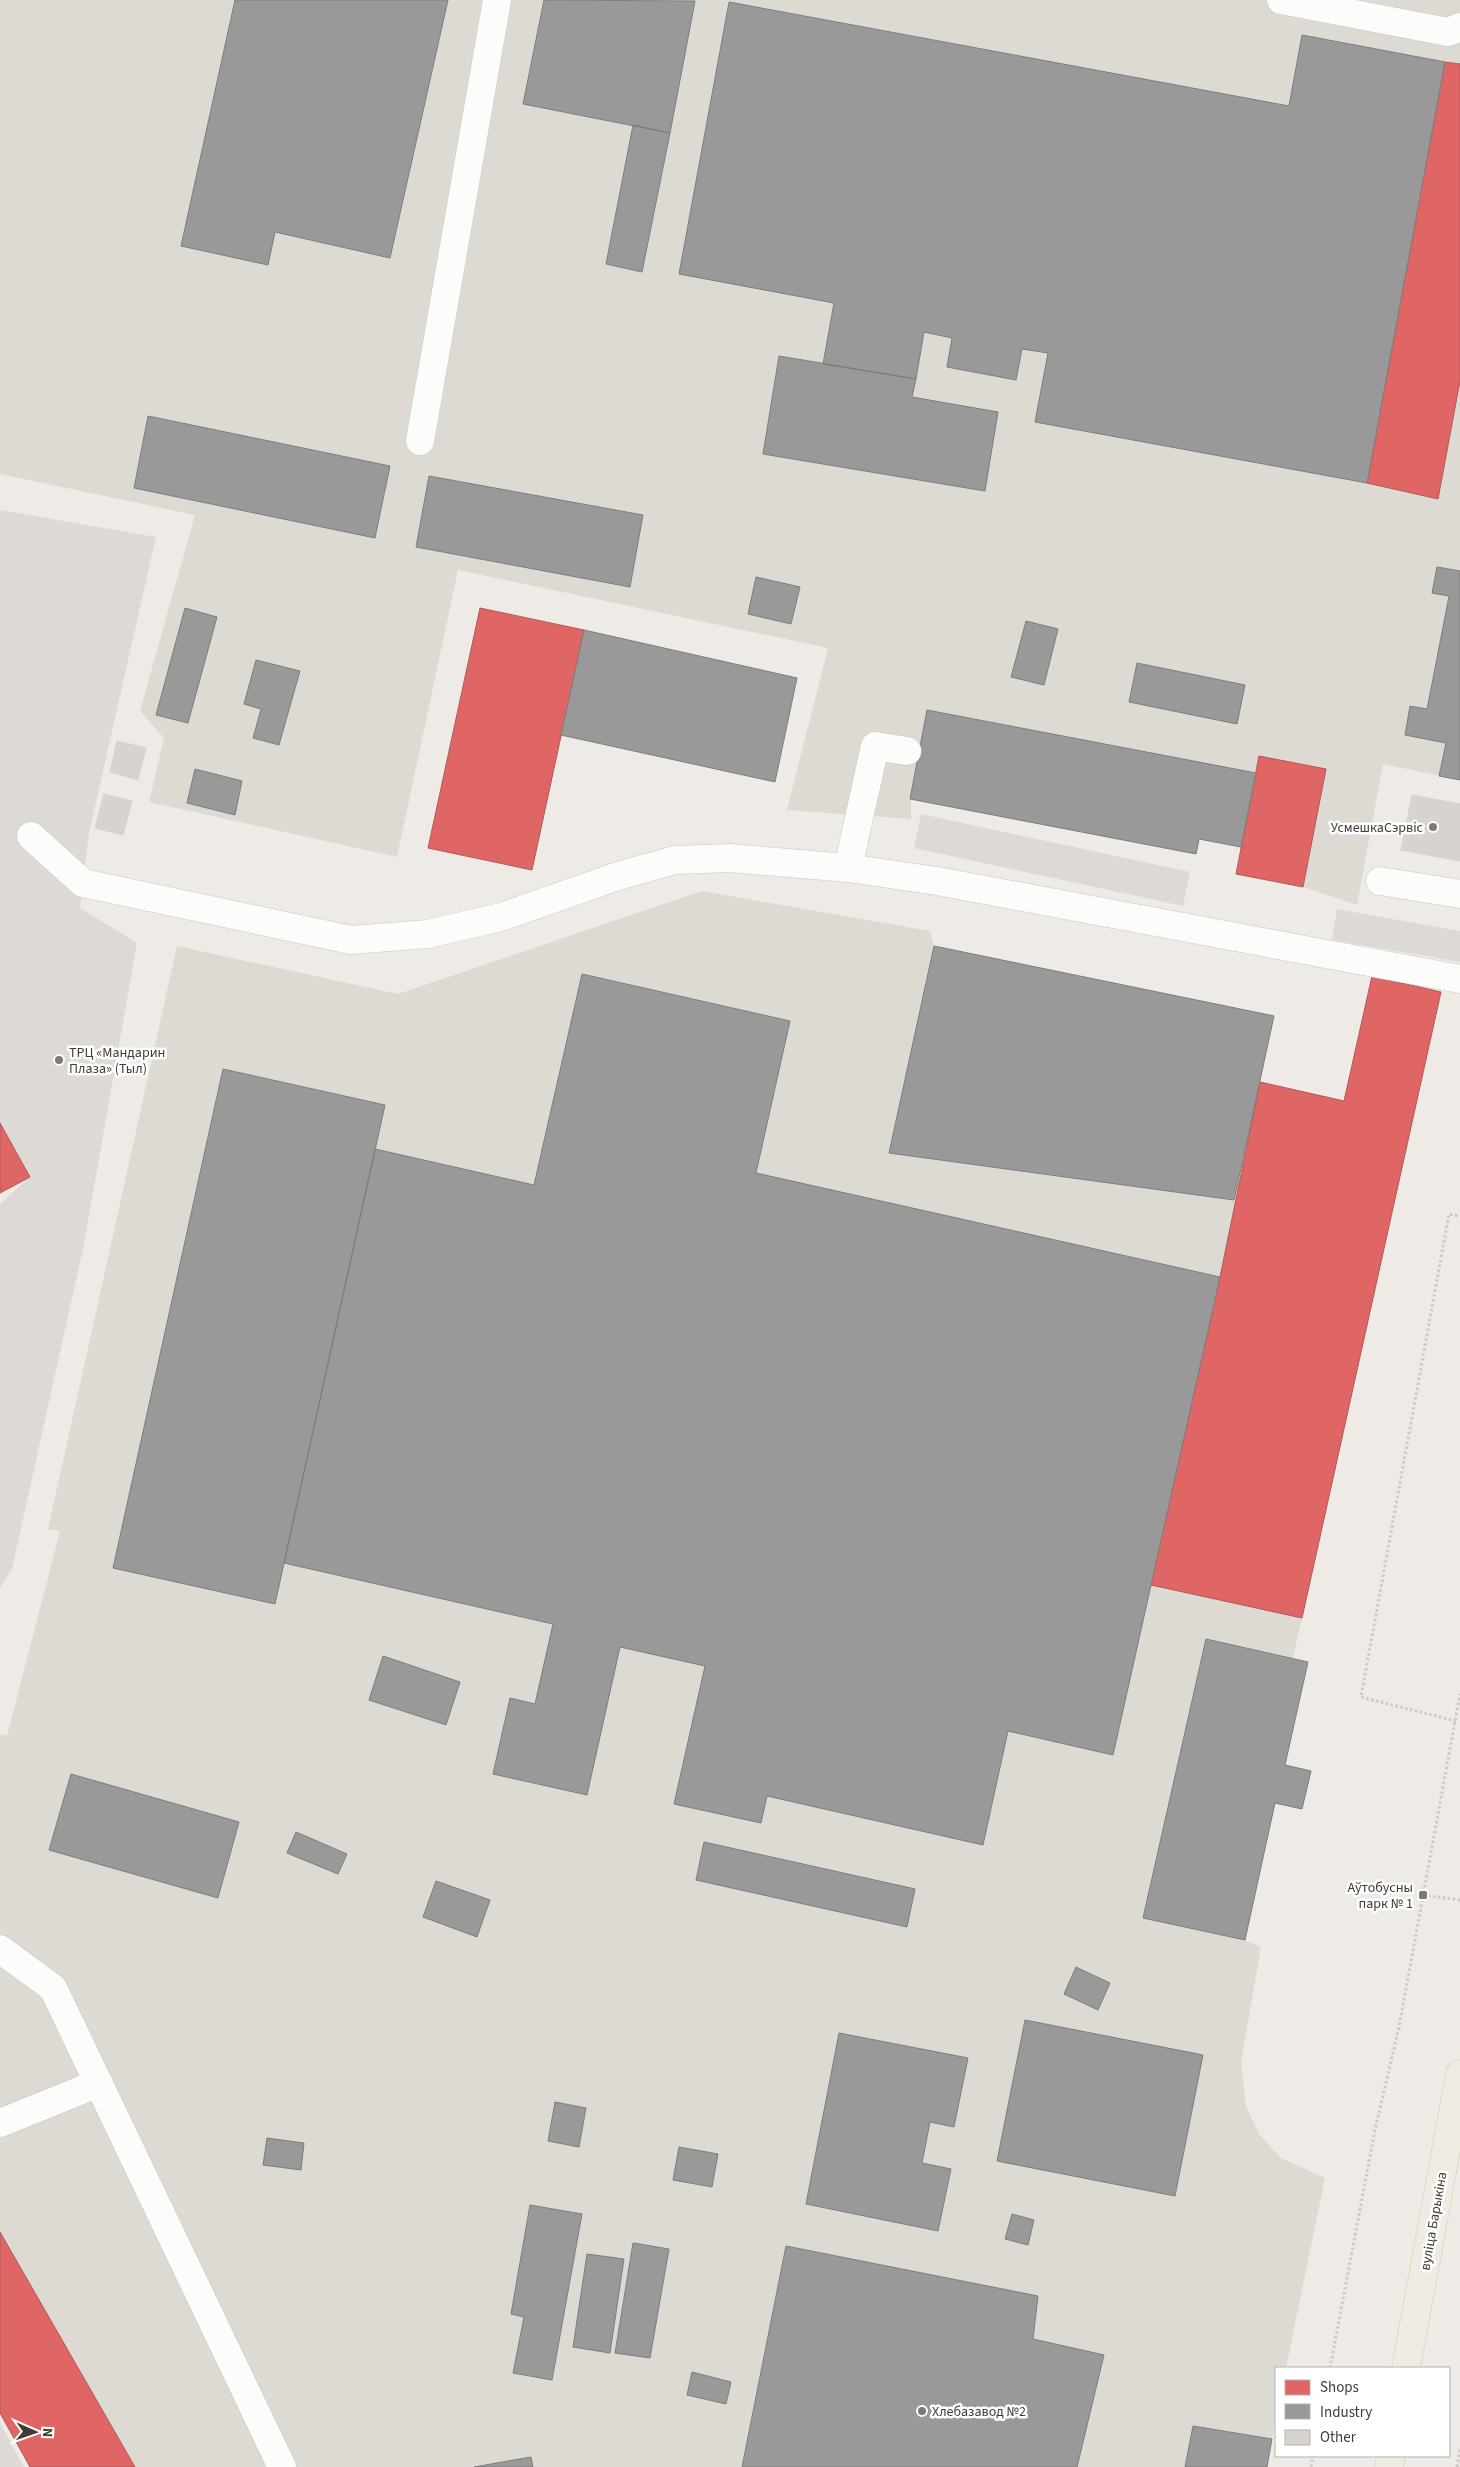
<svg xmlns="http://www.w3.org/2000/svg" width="1460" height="2467" viewBox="0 0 1460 2467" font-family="'Source Sans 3',sans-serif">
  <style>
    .industrial { fill: #dddad4 }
    .parking { fill: #dddad6 }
    .shops { fill: #e06666; stroke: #b15957 }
    .industry { fill: #999; stroke: #7f7d7b }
    .building { fill: #d7d4cf; stroke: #d6d2cc }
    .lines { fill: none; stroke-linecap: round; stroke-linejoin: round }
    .minor-casing { stroke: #cac7c2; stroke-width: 29 }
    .major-casing { stroke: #cfc7b4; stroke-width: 29 }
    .path { stroke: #cbcac6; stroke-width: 3; stroke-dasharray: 2.5 2.5; stroke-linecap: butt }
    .minor { stroke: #fcfcfb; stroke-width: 28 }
    .major { stroke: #f0ebe2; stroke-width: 28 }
    .poi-dot { fill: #7e7972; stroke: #fff; stroke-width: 2 }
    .labels { text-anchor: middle; stroke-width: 5; stroke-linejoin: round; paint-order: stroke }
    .poi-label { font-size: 14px; fill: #423c34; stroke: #fff; text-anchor: end }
    .street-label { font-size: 14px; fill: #423c34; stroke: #fff }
  </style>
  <rect width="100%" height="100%" fill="#eeebe6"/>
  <path class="industrial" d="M0,0H1460V780L1383,764L1357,905L1303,887L1236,874L1241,847L1200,839L1196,854L911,799V819L787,810L828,648L458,570L397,857L149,802L164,738L140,711L195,515L0,474Z
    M702,891L930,931L934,946L1274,1016L1260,1082L1344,1101L1372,976L1441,992L1293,1658L1285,1765L1311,1771L1302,1809L1275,1803L1245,1940L1261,1947L1241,2063L1246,2106L1259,2134L1281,2158L1325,2178L1286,2368H1276V2416L1267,2467H30L0,2413V1734L7,1736L60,1531L48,1529L177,946L398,994Z"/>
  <path class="parking" d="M0,510L156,537L89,833L80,908L137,943L84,1244L12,1569L0,1588V1204L30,1177L0,1123Z
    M921,814L1190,872L1183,906L914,848Z
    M1337,909L1460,931V962L1332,940Z
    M0,2423L24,2467H0Z"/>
  <path class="shops" d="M1445,62L1460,64V381L1438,499L1367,483Z
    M480,608L584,630L532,870L428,848Z
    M1259,756L1326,769L1303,887L1236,874Z
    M1372,976L1441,992L1302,1618L1151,1585L1220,1277L1260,1082L1344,1101Z
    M0,1123L30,1177L0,1193Z
    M0,2232L135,2467H30L0,2413Z"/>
  <path class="industry" d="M235,0H448L390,258L275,232L268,265L181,246Z
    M544,0L695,1L670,133L523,104Z
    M729,2L1289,106L1302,35L1445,62L1367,483L1035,422L1048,353L1022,349L1016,380L947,367L952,338L924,332L916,379L823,364L834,303L679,274Z
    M633,125L670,133L642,272L606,264Z
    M779,356L916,379L912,397L998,412L985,491L763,454Z
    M148,416L390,466L375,538L134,488Z
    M429,476L643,515L630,587L416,547Z
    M1437,567L1460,571V780L1439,776L1446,743L1405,735L1410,706L1427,709L1431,689L1449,596L1432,593Z
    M756,577L800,587L791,624L748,614Z
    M185,608L217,617L188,723L156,715Z
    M1026,621L1058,629L1044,685L1011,677Z
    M584,630L797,678L775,782L561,735Z
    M256,660L300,671L279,745L253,738L261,709L244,704Z
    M1137,663L1245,685L1237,724L1129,702Z
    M927,710L1256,773L1241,847L1199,839L1196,854L910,799Z
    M195,769L242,781L235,815L187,803Z
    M934,946L1274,1016L1234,1200L889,1153Z
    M582,974L790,1021L756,1173L1220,1277L1113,1755L1008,1731L983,1845L767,1796L761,1823L674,1804L705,1666L620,1647L587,1795L493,1774L510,1698L535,1704L553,1624L284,1563L375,1149L534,1185Z
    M223,1069L385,1105L275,1604L113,1568Z
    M1206,1639L1308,1662L1285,1765L1311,1771L1302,1809L1275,1803L1245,1940L1143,1918Z
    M383,1656L460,1682L446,1725L369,1700Z
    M71,1774L239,1822L218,1898L49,1850Z
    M296,1832L347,1854L338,1874L287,1853Z
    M704,1842L915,1889L907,1927L696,1880Z
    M436,1881L490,1900L477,1937L423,1917Z
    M1076,1967L1110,1983L1098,2010L1064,1994Z
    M1025,2020L1203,2055L1175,2196L997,2161Z
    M839,2033L968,2058L954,2127L930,2122L922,2163L951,2169L938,2231L806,2204Z
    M555,2102L586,2108L579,2147L548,2141Z
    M267,2138L304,2143L301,2170L263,2165Z
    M679,2147L718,2154L712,2187L673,2180Z
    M530,2205L582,2214L552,2380L513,2373L524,2317L511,2314Z
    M1012,2214L1034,2220L1028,2245L1005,2239Z
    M633,2243L669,2249L650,2358L615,2353Z
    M786,2246L1038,2296L1033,2339L1104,2355L1077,2467H742Z
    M587,2254L624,2259L610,2353L573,2347Z
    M692,2372L731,2382L726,2404L687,2395Z
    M1193,2426L1272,2439L1267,2467H1185Z
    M531,2457L533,2467H474Z"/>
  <path class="building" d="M117,741L146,748L138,780L110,772Z
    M104,794L132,801L123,835L95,828Z
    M1412,795L1460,804V861L1401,850Z"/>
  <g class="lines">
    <g class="minor-casing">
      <path id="minor" d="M1281,0L1448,32L1460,27
        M420,441L497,0
        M31,836L83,883L351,940L428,934L501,917L618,876L675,860L730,858L848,868L937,881L1460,979
        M848,868L875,746L907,751
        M1380,881L1460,894
        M0,1949L53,1988L282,2467
        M0,2123L99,2083"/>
    </g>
    <g class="major-casing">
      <path id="major" d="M1406,2368L1460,2074
        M1389,2467L1391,2456"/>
    </g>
    <path class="path" d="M1456,1721L1361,1697L1449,1214L1460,1216
      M1423,1895L1460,1900
      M1330,2368L1375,2130L1399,2027L1460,1694
      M1311,2467L1313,2456
      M1457,2467L1460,2448"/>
    <use href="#minor" class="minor"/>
    <use href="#major" class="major"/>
  </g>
  <g class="poi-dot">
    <circle cx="1433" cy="827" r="5"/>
    <circle cx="59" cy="1060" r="5"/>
    <rect x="1418" y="1890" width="10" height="10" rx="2.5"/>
    <circle cx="922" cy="2411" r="5"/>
  </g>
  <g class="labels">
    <g class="poi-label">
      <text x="1423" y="832">УсмешкаСэрвіс</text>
      <text x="69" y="1057" text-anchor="start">ТРЦ «Мандарин<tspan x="69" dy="16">Плаза» (Тыл)</tspan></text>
      <text x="1413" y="1892">Аўтобусны<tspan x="1413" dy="16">парк № 1</tspan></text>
      <text x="932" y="2416" text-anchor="start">Хлебазавод №2</text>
    </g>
    <g class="street-label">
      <text transform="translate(1433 2221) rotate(-80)" y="5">вуліца Барыкіна</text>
    </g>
  </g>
  <rect x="1275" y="2367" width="175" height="90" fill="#ffffff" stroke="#b3b1ae"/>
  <rect x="1285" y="2380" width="25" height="15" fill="#e06666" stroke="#b3b1ae"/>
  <text x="1320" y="2392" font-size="15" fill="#423c34">Shops</text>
  <rect x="1285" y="2404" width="25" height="15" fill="#999999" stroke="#b3b1ae"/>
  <text x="1320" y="2417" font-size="15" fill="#423c34">Industry</text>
  <rect x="1285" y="2430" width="25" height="15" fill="#d7d4cf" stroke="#b3b1ae"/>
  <text x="1320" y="2442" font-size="15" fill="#423c34">Other</text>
  <g transform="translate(35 2432) rotate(92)" stroke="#ffffff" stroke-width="4" paint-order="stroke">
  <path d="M0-4L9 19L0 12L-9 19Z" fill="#423c34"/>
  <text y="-8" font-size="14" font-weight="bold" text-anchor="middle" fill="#423c34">N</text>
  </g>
</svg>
